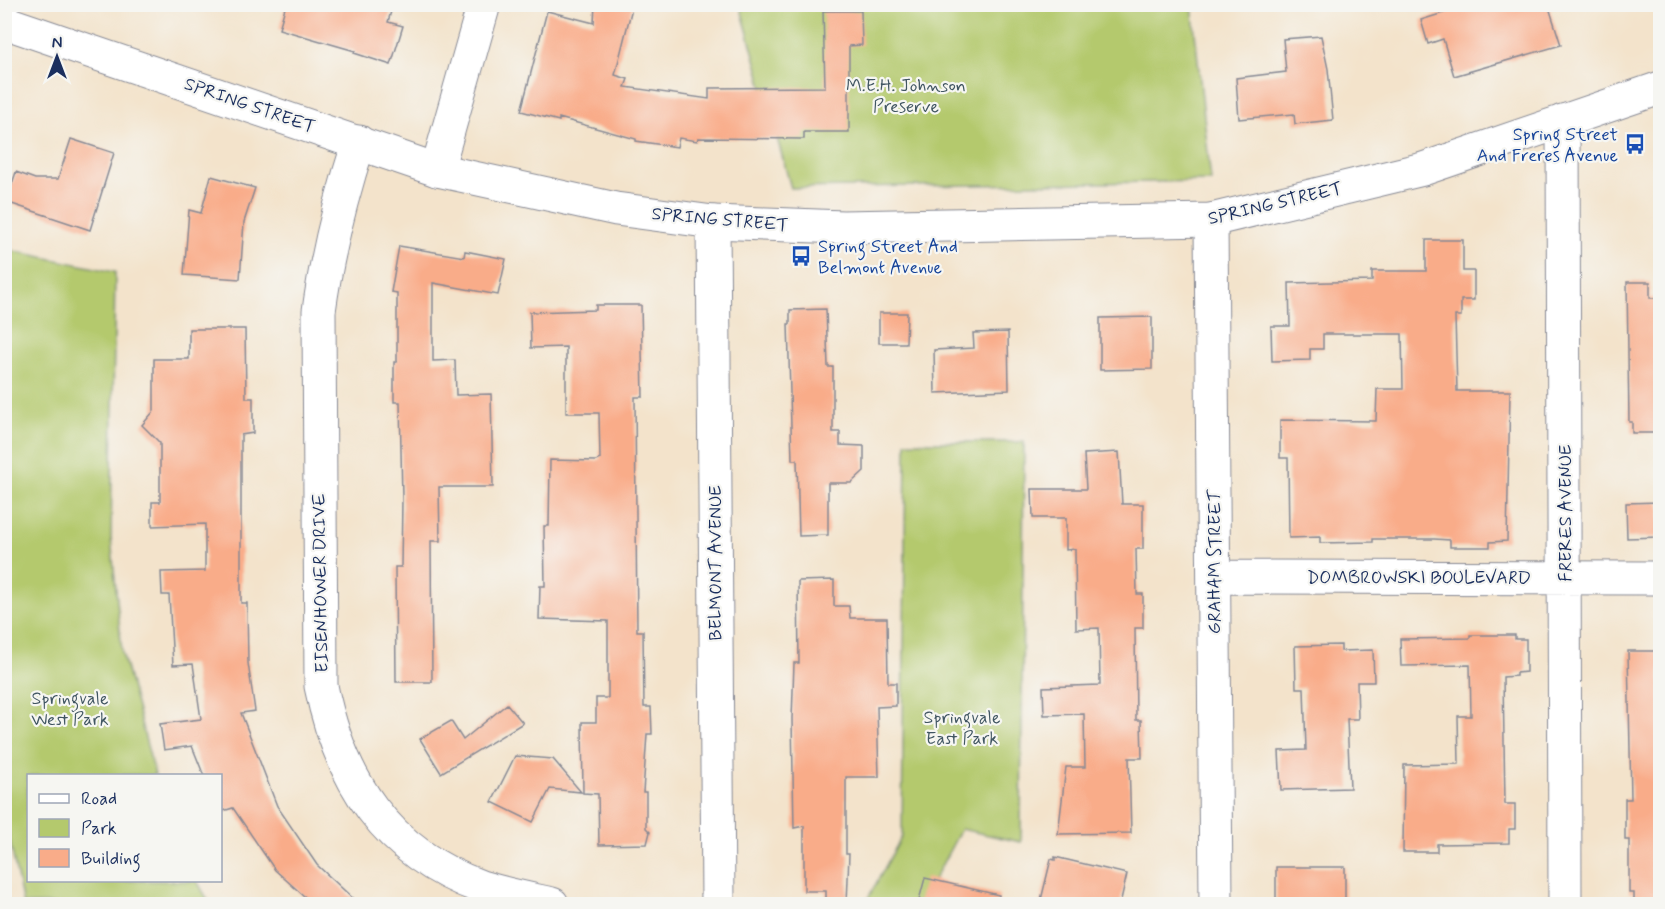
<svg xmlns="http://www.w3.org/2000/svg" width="1665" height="909" viewBox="0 0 1665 909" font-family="Mynerve,sans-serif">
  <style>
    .green { fill: #b4c96d; stroke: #687c66; stroke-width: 1.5 }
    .building { fill: #f9ac89 }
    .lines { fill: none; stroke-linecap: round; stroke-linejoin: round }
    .minor-casing { stroke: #878994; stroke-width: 35 }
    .secondary-casing { stroke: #878994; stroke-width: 35 }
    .minor { stroke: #fff; stroke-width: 33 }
    .secondary { stroke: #fff; stroke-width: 33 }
    .labels { text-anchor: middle; stroke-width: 4.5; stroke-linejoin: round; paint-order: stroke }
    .park-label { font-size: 18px; fill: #415662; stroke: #f6f6f2 }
    .street-label { font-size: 18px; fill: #1b2f5e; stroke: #f6f6f2 }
    .transit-label { font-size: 18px; fill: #164399; stroke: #f6f6f2; text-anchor: end }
  </style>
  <rect width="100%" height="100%" fill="#f6f6f2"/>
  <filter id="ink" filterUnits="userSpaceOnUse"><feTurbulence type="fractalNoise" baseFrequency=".0167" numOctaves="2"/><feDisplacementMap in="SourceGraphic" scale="12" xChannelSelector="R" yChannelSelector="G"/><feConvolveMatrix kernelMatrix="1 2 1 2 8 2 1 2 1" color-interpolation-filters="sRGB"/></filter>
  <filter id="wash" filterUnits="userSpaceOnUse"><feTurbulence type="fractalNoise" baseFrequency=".008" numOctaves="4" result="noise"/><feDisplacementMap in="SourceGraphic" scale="24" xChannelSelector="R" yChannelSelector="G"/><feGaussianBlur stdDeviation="1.35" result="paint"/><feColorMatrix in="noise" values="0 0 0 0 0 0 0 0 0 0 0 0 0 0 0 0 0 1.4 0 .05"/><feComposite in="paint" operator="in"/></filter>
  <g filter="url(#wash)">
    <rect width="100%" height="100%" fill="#f3e3cb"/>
    <path class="green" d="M740,5H1192L1211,181L791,188Z
      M4,249L115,272L111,538L122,652L155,775L28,776V880L197,881L210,904H23L4,814Z
      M906,442H1024L1021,842L961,829L921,904H865L902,836Z"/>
    <g id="blocks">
      <path class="building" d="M286,4H393L388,22L403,26L391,65L354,53L355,51L279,29Z
        M595,4H633L615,75L628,79L625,87L709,99V88L825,87L823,11H861L862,45L849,46V132H804V139L698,138L697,141L679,138L677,147L636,141V139L559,118V121L521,111L547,11L594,23Z
        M1472,4H1548L1561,45L1454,76L1443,39L1428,44L1421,20Z
        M1321,36L1328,69L1333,120L1295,124L1294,114L1239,119L1236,78L1286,72L1283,39Z
        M71,139L114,153L90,230L6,202L16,172L35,179H58Z
        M211,176L255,188L244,222L240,279L184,275L189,210L201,213Z
        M1426,240H1463V271H1474V300H1461V316H1455L1457,391H1510L1507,541L1490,542V547H1450V540L1434,539H1373V542L1320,543V537L1289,538L1288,458H1280V420L1376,421L1377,389H1403L1402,334H1323V349H1310V360L1272,361L1271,326H1290L1289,283L1372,281V271H1426Z
        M399,246L464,257L465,251L506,259L498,295L433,283V361L455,360L456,395L491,394L493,487H439L440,541H431L432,682H396L395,567H401L402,499L400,402H394V362H397V293L391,292Z
        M1627,282H1650V298H1659L1660,433H1632V422H1629Z
        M596,305H641L643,397H635L637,631H643L644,707H651L652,734H647L643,792H646V828L650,832L647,844L599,845L598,794L583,793L582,722H596V698H608V621L539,619L540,586H545L544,526H549L550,460L596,461L600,459L599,413H566V347L531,348L530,312L596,310Z
        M826,309L828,367H833V432H840V445L864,446V471L851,483H828V535L799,536L797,460H792L788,324H790V310Z
        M879,313H907L906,343H879Z
        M1152,317V369L1100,370V318Z
        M189,329H245L246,398H253V433L241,435V603H247L248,663L255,711L241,713L277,806L317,865L359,904H313L275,870L233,808L220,812V776H204L192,746L164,750L160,724L201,719L193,664L173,665L169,595H162L161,572L205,571V524L152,526V502H160V443L142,425L154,411V359H189Z
        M1008,332L1009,390L935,393L934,350L974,348L973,333Z
        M1119,452L1122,504H1143V549H1136L1137,594H1143V628H1135L1136,720H1141L1142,758H1129L1131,833L1058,834L1066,767H1085L1084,714L1044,715L1043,687L1100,685L1099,628L1076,629L1075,549L1066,550V518H1033L1032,489H1086L1084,454Z
        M1660,502V537L1627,538L1626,503Z
        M834,580V606H849L850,618H887L888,683H896V706L877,707L879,777H846V854H849L847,904H826V891H804V826L794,828L792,719L794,663H799L798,581Z
        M1470,635H1515V639H1526V672L1516,673V676L1503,677L1505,804H1515V829H1509V843L1437,844V852H1403L1404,765L1459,764L1458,716H1471L1470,665L1401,666L1400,639L1470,638Z
        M1341,645V651L1373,650L1374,682H1357L1358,719H1347L1350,788L1281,790L1279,751L1306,750L1304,688H1296L1295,646Z
        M1628,651H1660V904H1634V893H1629V840H1625V799H1631Z
        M507,704L523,723L441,773L420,739L451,721L463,740Z
        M515,756L553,759L581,792L550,789L533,822L492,802Z
        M1055,857L1127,874L1120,904H1040L1051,859L1055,860Z
        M1276,867H1345V904H1276Z
        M925,878L999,895L998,904H918Z"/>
    </g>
  </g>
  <g filter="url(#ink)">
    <use href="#blocks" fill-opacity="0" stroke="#878994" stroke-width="1.5"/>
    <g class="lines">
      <g class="minor-casing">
        <path id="minor" d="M1563,121L1565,904
          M359,142C341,198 327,252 319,311L321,686C340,780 386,853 481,887C504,894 529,899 552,904
          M437,170L484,4
          M1211,220L1216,904
          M713,222L718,904
          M1214,577L1660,578"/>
      </g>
      <g class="secondary-casing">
        <path id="secondary" d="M4,22L437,170L616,209L713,222L843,227L1211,220L1423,169L1660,88"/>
      </g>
      <use href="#minor" class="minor"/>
      <use href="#secondary" class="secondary"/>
    </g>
  </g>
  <defs>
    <g id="bus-bare" transform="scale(1.62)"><path d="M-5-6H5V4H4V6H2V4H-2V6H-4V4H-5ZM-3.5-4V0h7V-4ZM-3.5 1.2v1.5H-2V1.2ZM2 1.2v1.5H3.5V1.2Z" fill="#1a4fb4" stroke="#f6f6f2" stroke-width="2.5" paint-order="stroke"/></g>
  </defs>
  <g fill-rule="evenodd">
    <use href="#bus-bare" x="1635" y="144"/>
    <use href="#bus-bare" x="801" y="256"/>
  </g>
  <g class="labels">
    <g class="park-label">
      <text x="906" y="91">M.E.H. Johnson<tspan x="906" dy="21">Preserve</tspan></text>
      <text x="70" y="704">Springvale<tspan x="70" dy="21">West Park</tspan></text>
      <text x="962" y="723">Springvale<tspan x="962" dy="21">East Park</tspan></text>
    </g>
    <g class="street-label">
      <text transform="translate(250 105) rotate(19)" y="6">SPRING STREET</text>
      <text transform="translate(1275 203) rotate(-13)" y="6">SPRING STREET</text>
      <text transform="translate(720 219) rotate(5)" y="6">SPRING STREET</text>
      <text transform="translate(1565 513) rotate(-90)" y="6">FRERES AVENUE</text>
      <text transform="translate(1214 562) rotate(-90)" y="6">GRAHAM STREET</text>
      <text transform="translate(715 563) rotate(-90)" y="6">BELMONT AVENUE</text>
      <text x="1419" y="583">DOMBROWSKI BOULEVARD</text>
      <text transform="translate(320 583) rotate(-91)" y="6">EISENHOWER DRIVE</text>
    </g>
    <g class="transit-label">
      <text x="1618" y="140">Spring Street<tspan x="1618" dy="21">And Freres Avenue</tspan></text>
      <text x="818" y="252" text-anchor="start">Spring Street And<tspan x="818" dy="21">Belmont Avenue</tspan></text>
    </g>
  </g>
  <rect width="1665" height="909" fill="none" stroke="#f6f6f2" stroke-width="24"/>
  <rect x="27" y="774" width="195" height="108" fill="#f6f6f2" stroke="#9ea6b7" stroke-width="1.5"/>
  <rect x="39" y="794" width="30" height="9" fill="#ffffff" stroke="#9ea6b7" stroke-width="1.5"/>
  <text x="81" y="804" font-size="18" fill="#1b2f5e">Road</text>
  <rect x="39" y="819" width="30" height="18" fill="#b4c96d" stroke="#9ea6b7" stroke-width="1.5"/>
  <text x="81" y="834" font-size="18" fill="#1b2f5e">Park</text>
  <rect x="39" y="849" width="30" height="18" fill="#f9ac89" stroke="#9ea6b7" stroke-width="1.5"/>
  <text x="81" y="864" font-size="18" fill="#1b2f5e">Building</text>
  <g transform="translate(57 57)" stroke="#f6f6f2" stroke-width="4.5" paint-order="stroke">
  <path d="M0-4.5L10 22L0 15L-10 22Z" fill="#1b2f5e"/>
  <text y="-9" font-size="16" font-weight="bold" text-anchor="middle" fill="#1b2f5e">N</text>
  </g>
</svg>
